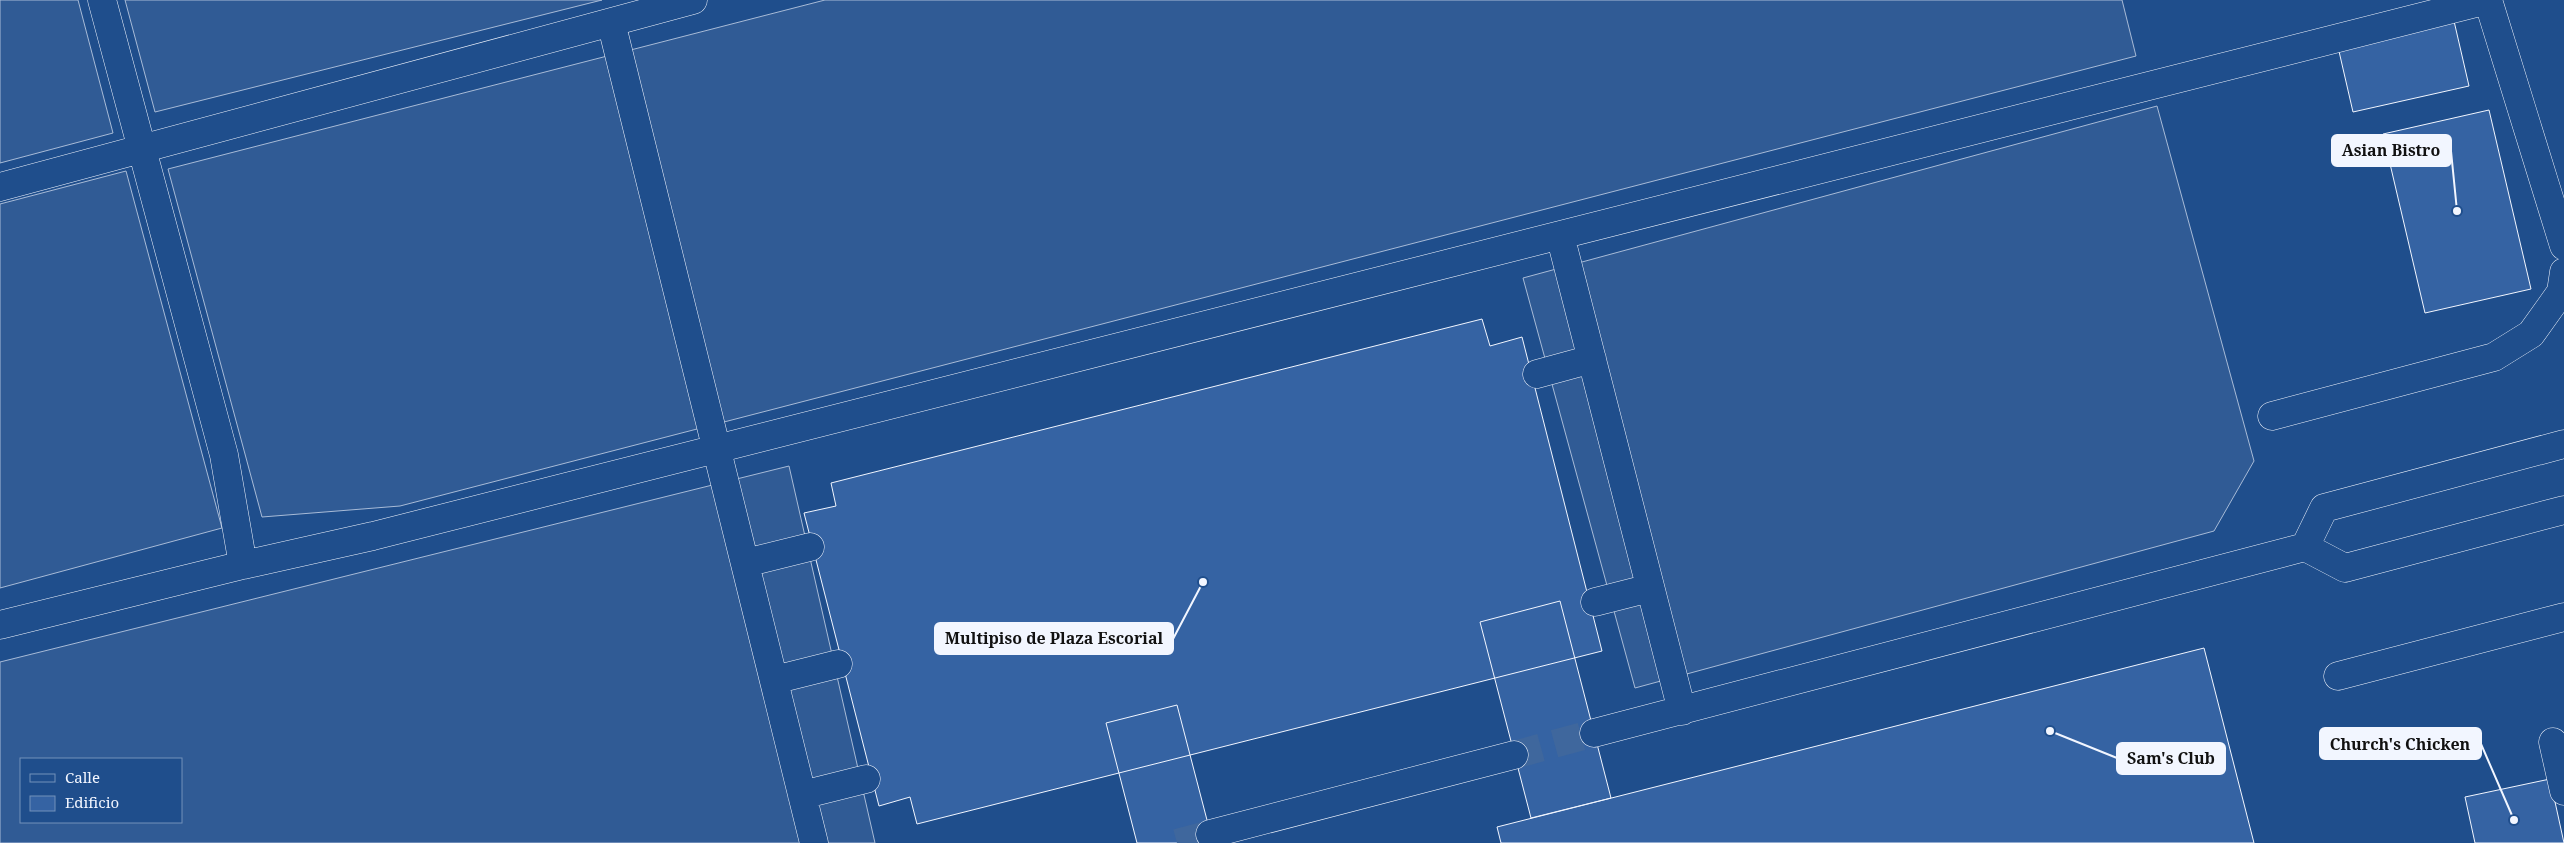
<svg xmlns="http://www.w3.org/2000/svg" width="2564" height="843" viewBox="0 0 2564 843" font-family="'Noto Serif',serif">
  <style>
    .parking { fill: #305b95; stroke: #a8bbd7; fill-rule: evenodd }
    .building { fill: #3563a3; stroke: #f2f6ff }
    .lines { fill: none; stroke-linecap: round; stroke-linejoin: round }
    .minor-tunnel { stroke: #3f679d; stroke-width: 28; stroke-dasharray: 28 14; stroke-linecap: butt }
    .minor-casing { stroke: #f2f6ff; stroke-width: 29 }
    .minor { stroke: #1f4e8c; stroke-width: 28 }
    .leader { fill: none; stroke: #f2f6ff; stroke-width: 2 }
    .callout-dot { fill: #f2f6ff; stroke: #1f4e8c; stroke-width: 2 }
    .callout { fill: #f2f6ff; stroke: #f2f6ff; stroke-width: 2 }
    .callout-label { font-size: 16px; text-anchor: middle; font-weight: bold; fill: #111 }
  </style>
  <rect width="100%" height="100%" fill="#1f4e8c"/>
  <path class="parking" d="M0,0H78L113,133L0,163Z
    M125,0H602L155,112Z
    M825,0H2122L2136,56L400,506L262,517L168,169Z
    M2157,106L2254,461L2214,531L1635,688L1523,278Z
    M126,171L222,528L0,588V204Z
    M789,466L875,843H0V662ZM21,759H181V822H21Z"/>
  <path class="building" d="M2454,21L2469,86L2353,112L2338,47Z
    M2489,110L2531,289L2425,313L2383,134Z
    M1482,319L1490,346L1522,337L1602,651L917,824L910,797L879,806L804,513L836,506L831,483Z
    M1560,601L1611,798L1531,818L1480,622Z
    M2204,648L2254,843H1501L1497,827Z
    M1177,705L1213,843H1137L1106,723Z
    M2550,779L2564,843H2475L2465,797Z"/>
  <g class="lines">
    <path class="minor-tunnel" d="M1514,755L1594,733
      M1177,843L1210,834"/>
    <g class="minor-casing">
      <path id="minor" d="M102,0L224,455L243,565
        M2488,0L2564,246
        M611,22L814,843
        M0,187L693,0
        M1560,235L1682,711
        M1537,374L1592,359
        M2272,416L2494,357L2531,334L2561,292L2564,272
        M2305,547L2324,508L2564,444
        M745,563L810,547
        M1595,602L1650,588
        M0,625L243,565L373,536L2488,0
        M2338,676L2564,617
        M774,680L838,664
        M1594,733L2305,547L2345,568L2564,510
        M2553,742L2564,791
        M802,795L866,779
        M1210,834L1514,755"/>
    </g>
    <use href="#minor" class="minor"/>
  </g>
  <path class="leader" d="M2457 211L2451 151M1203 582L1173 639M2514 820L2481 744M2050 731L2117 758"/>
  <g class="callout-dot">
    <circle cx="2457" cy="211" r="5"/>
    <circle cx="1203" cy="582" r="5"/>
    <circle cx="2514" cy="820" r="5"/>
    <circle cx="2050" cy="731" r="5"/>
  </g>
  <g class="callout">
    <rect x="2332" y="135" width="119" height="31" rx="5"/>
    <rect x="935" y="623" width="238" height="31" rx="5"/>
    <rect x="2320" y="728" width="161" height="31" rx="5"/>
    <rect x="2117" y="743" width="108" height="31" rx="5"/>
  </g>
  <g class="callout-label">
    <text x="2391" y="156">Asian Bistro</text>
    <text x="1054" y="644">Multipiso de Plaza Escorial</text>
    <text x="2400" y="750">Church's Chicken</text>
    <text x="2171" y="764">Sam's Club</text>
  </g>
  <rect x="20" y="758" width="162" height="65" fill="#1f4e8c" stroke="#7391ba"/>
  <rect x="30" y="774" width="25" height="8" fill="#1f4e8c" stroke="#7391ba"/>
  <text x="65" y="783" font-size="15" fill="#f2f6ff">Calle</text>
  <rect x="30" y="796" width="25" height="15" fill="#3563a3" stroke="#7391ba"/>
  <text x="65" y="808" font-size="15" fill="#f2f6ff">Edificio</text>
</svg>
